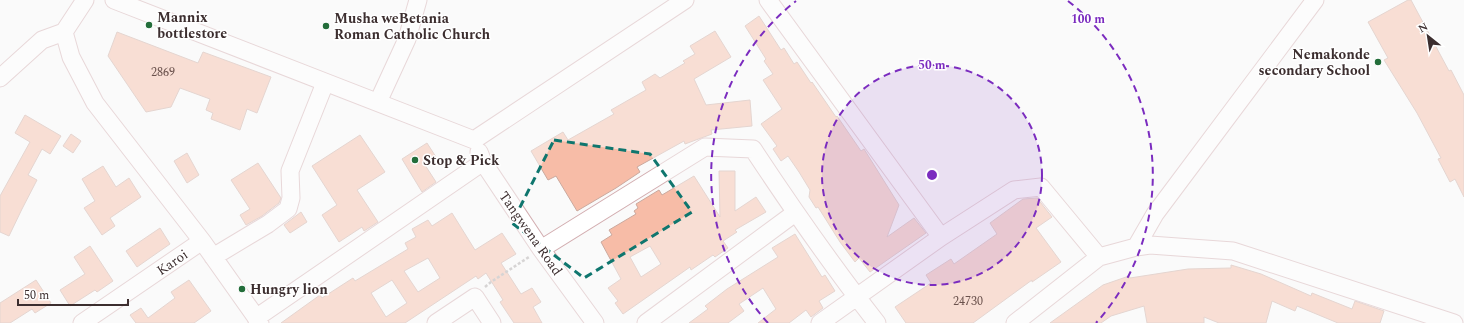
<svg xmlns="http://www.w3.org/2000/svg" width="1464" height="323" viewBox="0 0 1464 323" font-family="Spectral,serif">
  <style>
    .building { fill: #f7bca7; stroke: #cba99e; fill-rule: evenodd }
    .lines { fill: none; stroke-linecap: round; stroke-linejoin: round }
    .minor-casing { stroke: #d3aeb1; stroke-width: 19 }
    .path { stroke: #aca7a7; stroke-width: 2.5; stroke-dasharray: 3 2; stroke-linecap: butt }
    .minor { stroke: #fff; stroke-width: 17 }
    .marked { fill: none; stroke: #0f766e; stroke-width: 3; stroke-dasharray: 8 5; stroke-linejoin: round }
    .ring { fill: none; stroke: #7b2cbf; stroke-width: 2; stroke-dasharray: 7 5 }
    .poi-dot { fill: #236d3a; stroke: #fff; stroke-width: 1.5 }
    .labels { text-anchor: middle; stroke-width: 3; stroke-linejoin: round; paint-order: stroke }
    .number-label { font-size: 12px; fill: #6b524d }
    .poi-label { font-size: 14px; font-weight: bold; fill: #3c2e2f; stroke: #fff; text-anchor: start }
    .street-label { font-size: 14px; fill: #3c2e2f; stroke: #fff }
    .centre { fill: #7b2cbf; stroke: #fff; stroke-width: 2 }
    .ring-label { font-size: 12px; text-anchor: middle; font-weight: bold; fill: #7b2cbf; stroke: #fff; stroke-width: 3; stroke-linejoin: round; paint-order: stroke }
  </style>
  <rect width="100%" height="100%" fill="#fafafa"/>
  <path class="building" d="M1408,0H1411L1449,71L1451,70L1464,95V197L1455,179L1450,182L1438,159L1441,158L1417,113L1384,60L1388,58L1368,22Z
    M759,16L781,50L784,48L794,64L797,62L811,83L812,82L836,117L837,116L861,151L864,149L899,205L887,237L914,218L926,233L870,272L859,258L855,262L840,242L818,207L816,208L809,197L810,190L799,172L788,156L781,161L773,149L777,146L761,124L782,109L763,80L773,74L764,61L766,59L745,26Z
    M715,31L731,57L694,79L706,105L750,100L752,126L711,130L712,134L685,144L684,141L637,167L640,172L616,188L577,211L556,176L548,180L531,151L563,132L568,140L614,114L611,110L646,90L642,82L655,74L660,78L685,63L683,61L695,54L690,46Z
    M117,32L198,63L203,52L271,77L257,113L247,109L240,130L211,119L213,113L206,110L210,99L180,88L171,107L146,112L108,56Z
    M25,115L61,136L50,154L42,149L28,175L37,180L22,209L9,236L0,232V196L30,142L15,133Z
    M71,134L81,141L73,153L63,146Z
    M360,135L385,172L357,190L378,222L364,231L362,227L339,242L322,215L337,205L312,166Z
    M427,143L436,157L425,165L436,182L422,192L402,159Z
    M187,153L199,175L187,183L174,161Z
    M258,163L281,198L279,203L262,216L246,225L240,215L250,209L231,180Z
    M103,166L116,187L129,178L141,197L110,218L115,226L102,235L84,208L95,201L82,179Z
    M719,171H735V211L756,197L766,212L735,230L737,232L723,241L728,248L715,257L713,255L691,270L690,267L623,314L615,303L618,301L608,288L621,279L601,242L612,235L609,230L636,214L634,211L638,208L636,204L659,190L662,195L694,176L720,217ZM650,246L661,264L641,277L630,257Z
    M1037,198L1052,217L1036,228L1061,262L1032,282V280L973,323H906L895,307L931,283L926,275L951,259L954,264L997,234L990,223L1023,199Z
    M301,212L307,222L290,233L284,225Z
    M452,213L475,250L502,233L516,254L501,263L521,294L532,288L541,302L533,307L542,323H514L500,302L503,300L486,273L478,279L476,276L405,323H281L320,295L322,298L353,278L355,281L408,249L405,243L416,237L412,229L428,220L432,226ZM428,258L440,278L418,292L404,271ZM392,280L407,303L386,317L371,293Z
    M160,228L170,244L137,267L126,251Z
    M795,234L822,277L825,275L835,291L819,301L823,308L811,317L806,310L789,323H758L776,309L763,288L739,304L744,311L728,323H689L708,309L705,306L727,289L778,257L772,248Z
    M90,246L113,281L97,292L95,290L70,306L60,290L85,274L74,257Z
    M1231,265L1261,274L1311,296L1312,293L1352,309L1355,301L1384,311L1380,323H1338L1297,306L1295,311L1272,301L1266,323H1219L1204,317V323H1147L1144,306L1111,316L1101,323H1050L1103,285L1129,276L1130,278L1188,269L1231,268Z
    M36,280L51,303L35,313L32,309L10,323H0V303Z
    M189,280L211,311L194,323H136L130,315L141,308L148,318L175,298L171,292Z"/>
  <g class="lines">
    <g class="minor-casing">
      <path id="minor" d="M85,0L64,32L71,57L95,103L202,241L260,323
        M114,0L474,140L685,0
        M768,0L941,237
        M0,78L42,40L64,32
        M378,102L407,39L418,0
        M479,152L483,162L541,249L595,323
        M1136,247L1150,245L1233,251L1454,323
        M541,249L705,147L753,149C792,208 833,267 877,323
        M213,257L268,224L288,209L291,198L290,171L325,83
        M256,318L483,162
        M82,323L202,241
        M436,323L475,297L492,323
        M646,323L795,213
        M820,323L941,237L1014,190L1041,187L1099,257
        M1015,323L1099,257L1136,247L1155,214L1315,0"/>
    </g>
    <path class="path" d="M485,287L491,282L529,257"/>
    <use href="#minor" class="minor"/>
  </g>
  <path d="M0 0H1464V323H0ZM554,140L650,154L692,212L584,278L512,223Z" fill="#fafafa" fill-opacity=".55" fill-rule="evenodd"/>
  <path class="marked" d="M554,140L650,154L692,212L584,278L512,223Z"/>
  <circle cx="932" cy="175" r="110" fill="#7b2cbf" fill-opacity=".12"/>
  <g class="ring">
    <circle cx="932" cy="175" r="110"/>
    <path d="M768 323A221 221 0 0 1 796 1M1068 1A221 221 0 0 1 1096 323"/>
  </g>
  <g class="poi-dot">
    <circle cx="149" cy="25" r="4"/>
    <circle cx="326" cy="26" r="4"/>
    <circle cx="1378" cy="62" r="4"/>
    <circle cx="415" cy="160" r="4"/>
    <circle cx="242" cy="289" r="4"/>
  </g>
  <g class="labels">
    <g class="number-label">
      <text x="163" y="76">2869</text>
      <text x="968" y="305">24730</text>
    </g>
    <g class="poi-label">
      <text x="157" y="22">Mannix<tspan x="157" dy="16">bottlestore</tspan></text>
      <text x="334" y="23">Musha weBetania<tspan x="334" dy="16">Roman Catholic Church</tspan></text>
      <text x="1370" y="59" text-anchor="end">Nemakonde<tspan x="1370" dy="16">secondary School</tspan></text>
      <text x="423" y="165">Stop &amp; Pick</text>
      <text x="250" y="294">Hungry lion</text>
    </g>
    <g class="street-label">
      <text transform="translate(531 233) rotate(55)" y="5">Tangwena Road</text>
      <text transform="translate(172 262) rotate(-34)" y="5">Karoi</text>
    </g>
  </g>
  <circle cx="932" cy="175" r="6" class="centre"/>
  <g class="ring-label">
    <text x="1088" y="23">100 m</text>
    <text x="932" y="69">50 m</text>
  </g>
  <g transform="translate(1428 36) rotate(330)" stroke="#ffffff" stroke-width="3" paint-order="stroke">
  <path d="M0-3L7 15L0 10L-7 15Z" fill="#3c2e2f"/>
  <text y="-6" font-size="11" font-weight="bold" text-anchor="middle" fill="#3c2e2f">N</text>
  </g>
  <path d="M18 299v6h110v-6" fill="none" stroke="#3c2e2f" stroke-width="2"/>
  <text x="24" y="299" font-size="12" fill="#3c2e2f" stroke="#ffffff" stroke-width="3" paint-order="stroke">50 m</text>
</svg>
